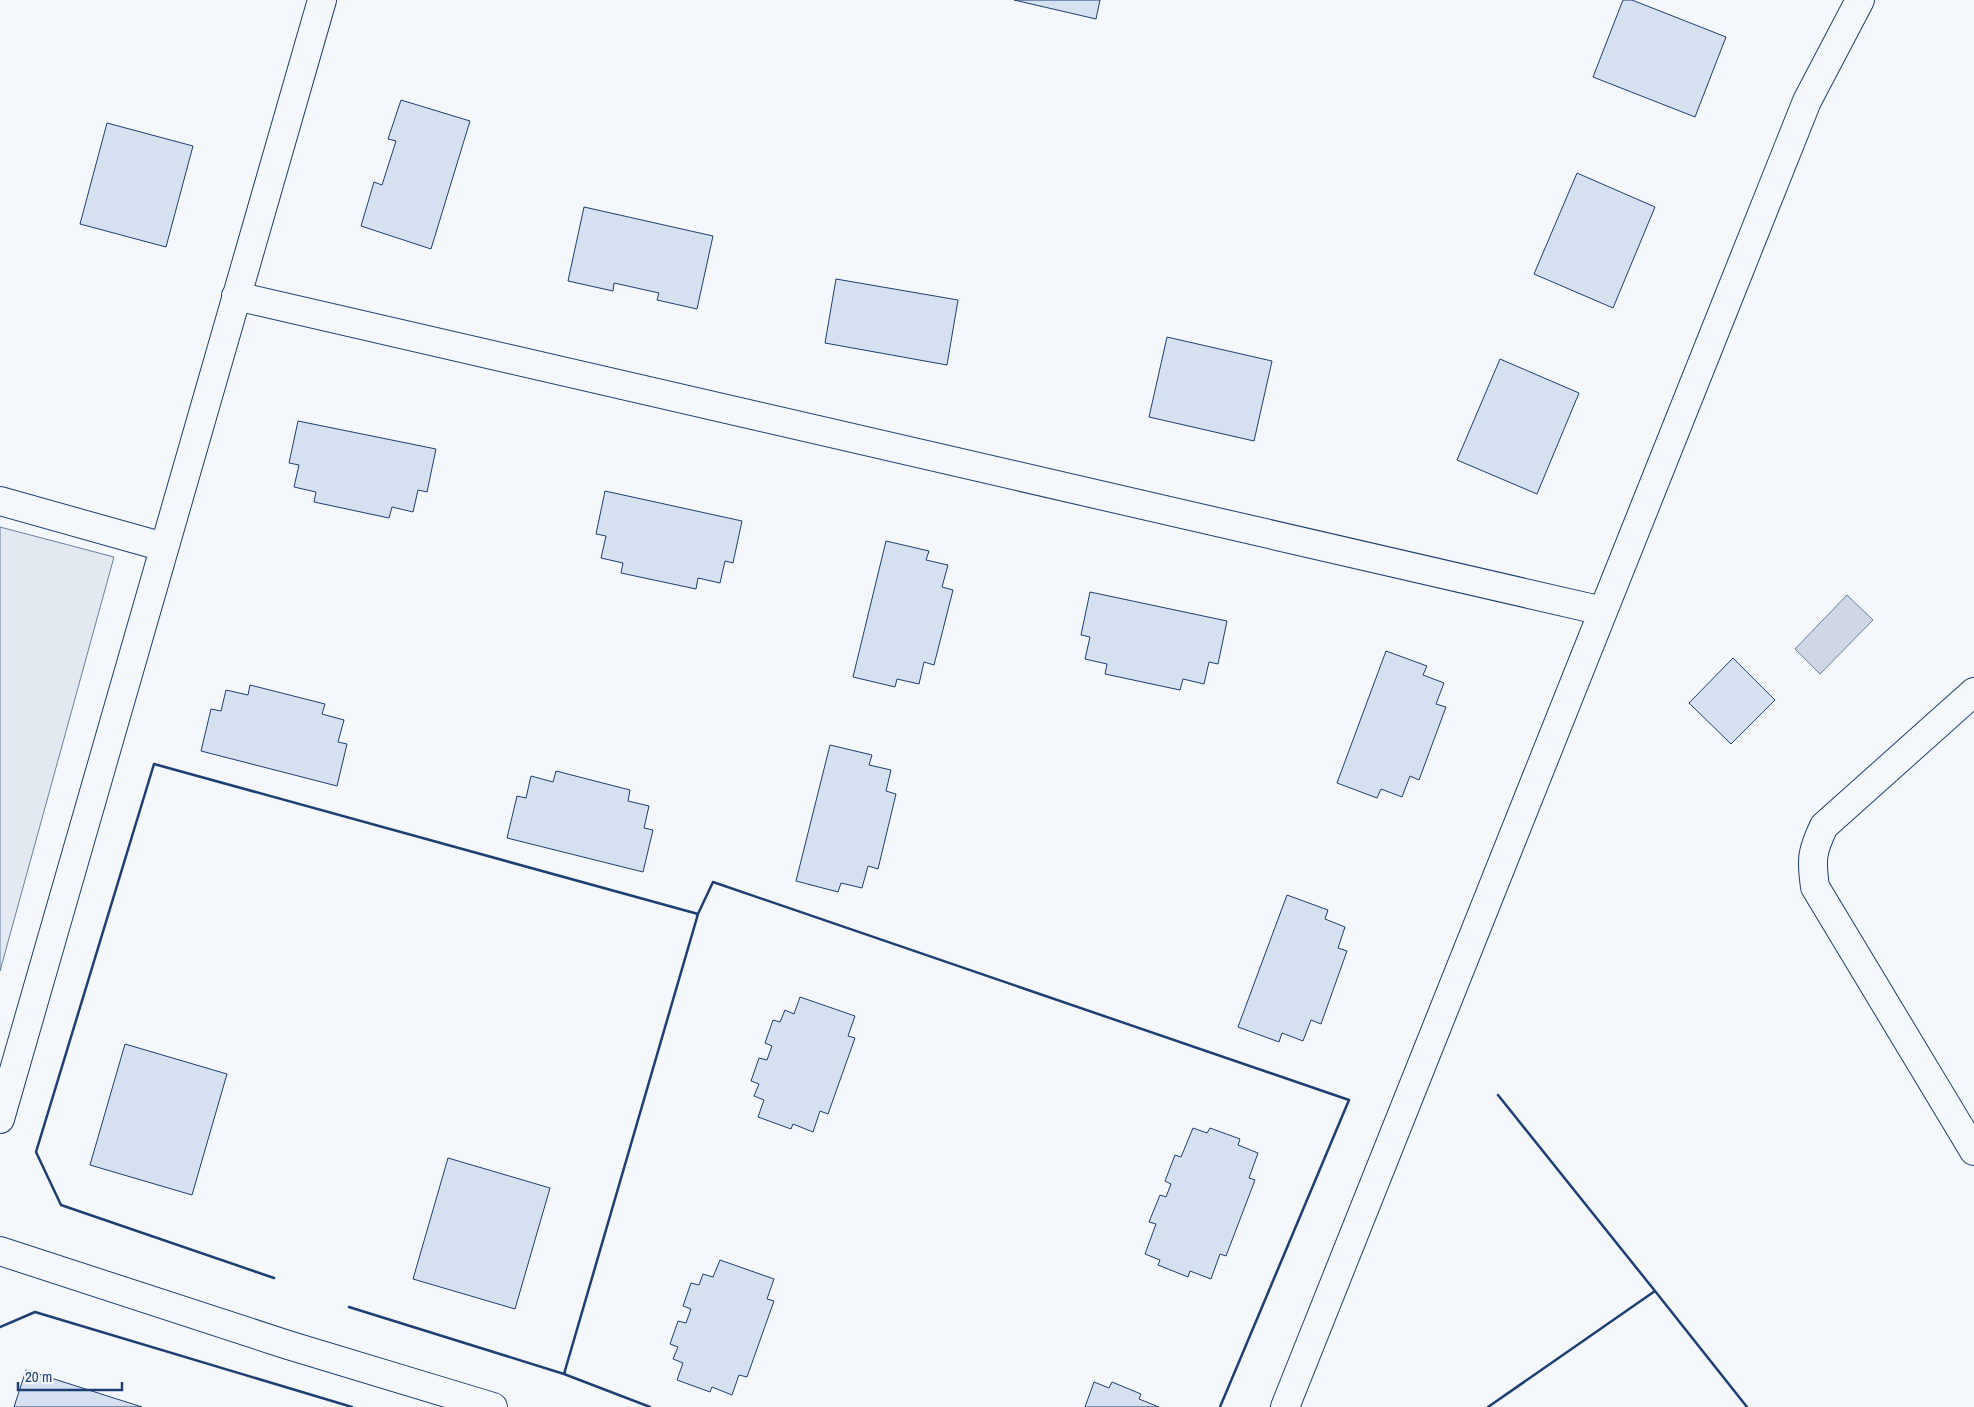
<svg xmlns="http://www.w3.org/2000/svg" width="1974" height="1407" viewBox="0 0 1974 1407" font-family="'Archivo Narrow',sans-serif">
  <style>
    .green { fill: #e3e9f0; stroke: #687fa3 }
    .water { fill: #cfd7e4; stroke: #687fa3 }
    .building { fill: #d5e0f0; stroke: #1d3f73 }
    .lines { fill: none; stroke-linecap: round; stroke-linejoin: round }
    .minor-casing { stroke: #1d3f73; stroke-width: 30 }
    .minor { stroke: #f4f7fb; stroke-width: 28 }
    .wall { stroke: #1d3f73; stroke-width: 2.5 }
  </style>
  <rect width="100%" height="100%" fill="#f4f7fb"/>
  <path class="green" d="M0,527L114,557L0,971Z"/>
  <path class="water" d="M1847,595L1873,620L1820,674L1795,649Z"/>
  <path class="building" d="M1014,0H1100L1096,19Z
    M1623,0H1632L1726,37L1695,117L1593,77Z
    M401,100L470,121L431,249L361,226L374,182L382,185L396,141L388,139Z
    M107,123L193,146L166,247L80,224Z
    M1577,173L1655,207L1613,308L1534,274Z
    M584,207L713,236L697,309L657,300L659,293L614,283L613,291L568,281Z
    M836,279L958,300L947,365L825,343Z
    M1167,337L1272,361L1254,441L1149,417Z
    M1500,359L1579,393L1537,494L1457,460Z
    M298,421L436,449L427,492L418,490L413,512L392,507L389,518L314,502L316,492L294,487L299,465L289,463Z
    M605,491L742,521L733,563L725,561L720,583L698,578L696,589L621,573L623,563L601,558L606,536L596,534Z
    M886,541L929,551L926,560L948,565L942,587L953,590L934,665L924,662L919,684L897,679L895,687L853,677Z
    M1090,592L1227,621L1218,664L1209,662L1204,684L1183,679L1180,690L1105,674L1107,664L1085,659L1090,637L1081,635Z
    M1386,651L1427,666L1423,675L1444,683L1436,704L1446,707L1419,780L1410,776L1402,797L1381,789L1377,798L1337,783Z
    M1733,658L1775,700L1731,744L1689,703Z
    M250,685L325,704L322,714L344,720L338,742L347,744L337,786L201,751L211,709L221,711L226,690L248,695Z
    M830,745L872,755L869,765L891,770L886,791L896,794L878,869L868,866L862,888L841,883L838,892L796,881Z
    M556,771L630,790L628,801L649,806L644,828L653,830L643,872L507,838L517,796L526,798L531,776L553,782Z
    M1287,895L1328,910L1325,919L1345,927L1338,948L1347,951L1321,1024L1311,1020L1303,1041L1282,1033L1279,1042L1238,1027Z
    M800,997L855,1016L848,1036L855,1038L828,1114L820,1111L813,1132L793,1124L791,1129L758,1117L764,1100L754,1096L759,1084L751,1081L759,1058L767,1060L772,1046L765,1043L773,1020L780,1022L785,1010L794,1014Z
    M125,1044L227,1074L192,1195L90,1165Z
    M1193,1128L1207,1133L1210,1128L1240,1139L1238,1145L1258,1153L1249,1178L1255,1180L1226,1256L1220,1254L1211,1279L1190,1271L1188,1277L1158,1265L1160,1260L1145,1254L1156,1224L1149,1222L1160,1195L1166,1197L1171,1184L1165,1181L1175,1155L1181,1157Z
    M448,1158L550,1188L515,1309L413,1279Z
    M720,1260L774,1279L767,1299L774,1301L747,1377L739,1375L732,1395L712,1387L710,1392L677,1380L683,1363L673,1359L678,1347L670,1344L678,1321L686,1323L691,1309L683,1306L691,1283L699,1285L703,1274L713,1277Z
    M26,1370L142,1407H14Z
    M1094,1382L1109,1388L1112,1382L1141,1394L1139,1399L1159,1407H1085Z"/>
  <g class="lines">
    <g class="minor-casing">
      <path id="minor" d="M236,296L1603,611
        M0,501L164,547
        M1974,692L1824,826C1812,851 1811,859 1815,887L1974,1151
        M0,1119L322,0
        M0,1251L288,1345L493,1407
        M1285,1407L1807,101L1860,0"/>
    </g>
    <use href="#minor" class="minor"/>
    <path class="wall" d="M697,916L713,882L1349,1100L1220,1407
      M1498,1095L1655,1291
      M274,1278L61,1205L36,1152L154,764L698,914L564,1374L349,1307
      M0,1327L35,1312L352,1407
      M565,1372L564,1374L650,1407
      M1488,1407L1655,1291L1747,1407"/>
  </g>
  <path d="M18 1382v8h104v-8" fill="none" stroke="#1d3f73" stroke-width="2.5"/>
  <text x="25" y="1382" font-size="15" fill="#1d3f73" stroke="#f4f7fb" stroke-width="4" paint-order="stroke">20 m</text>
</svg>
